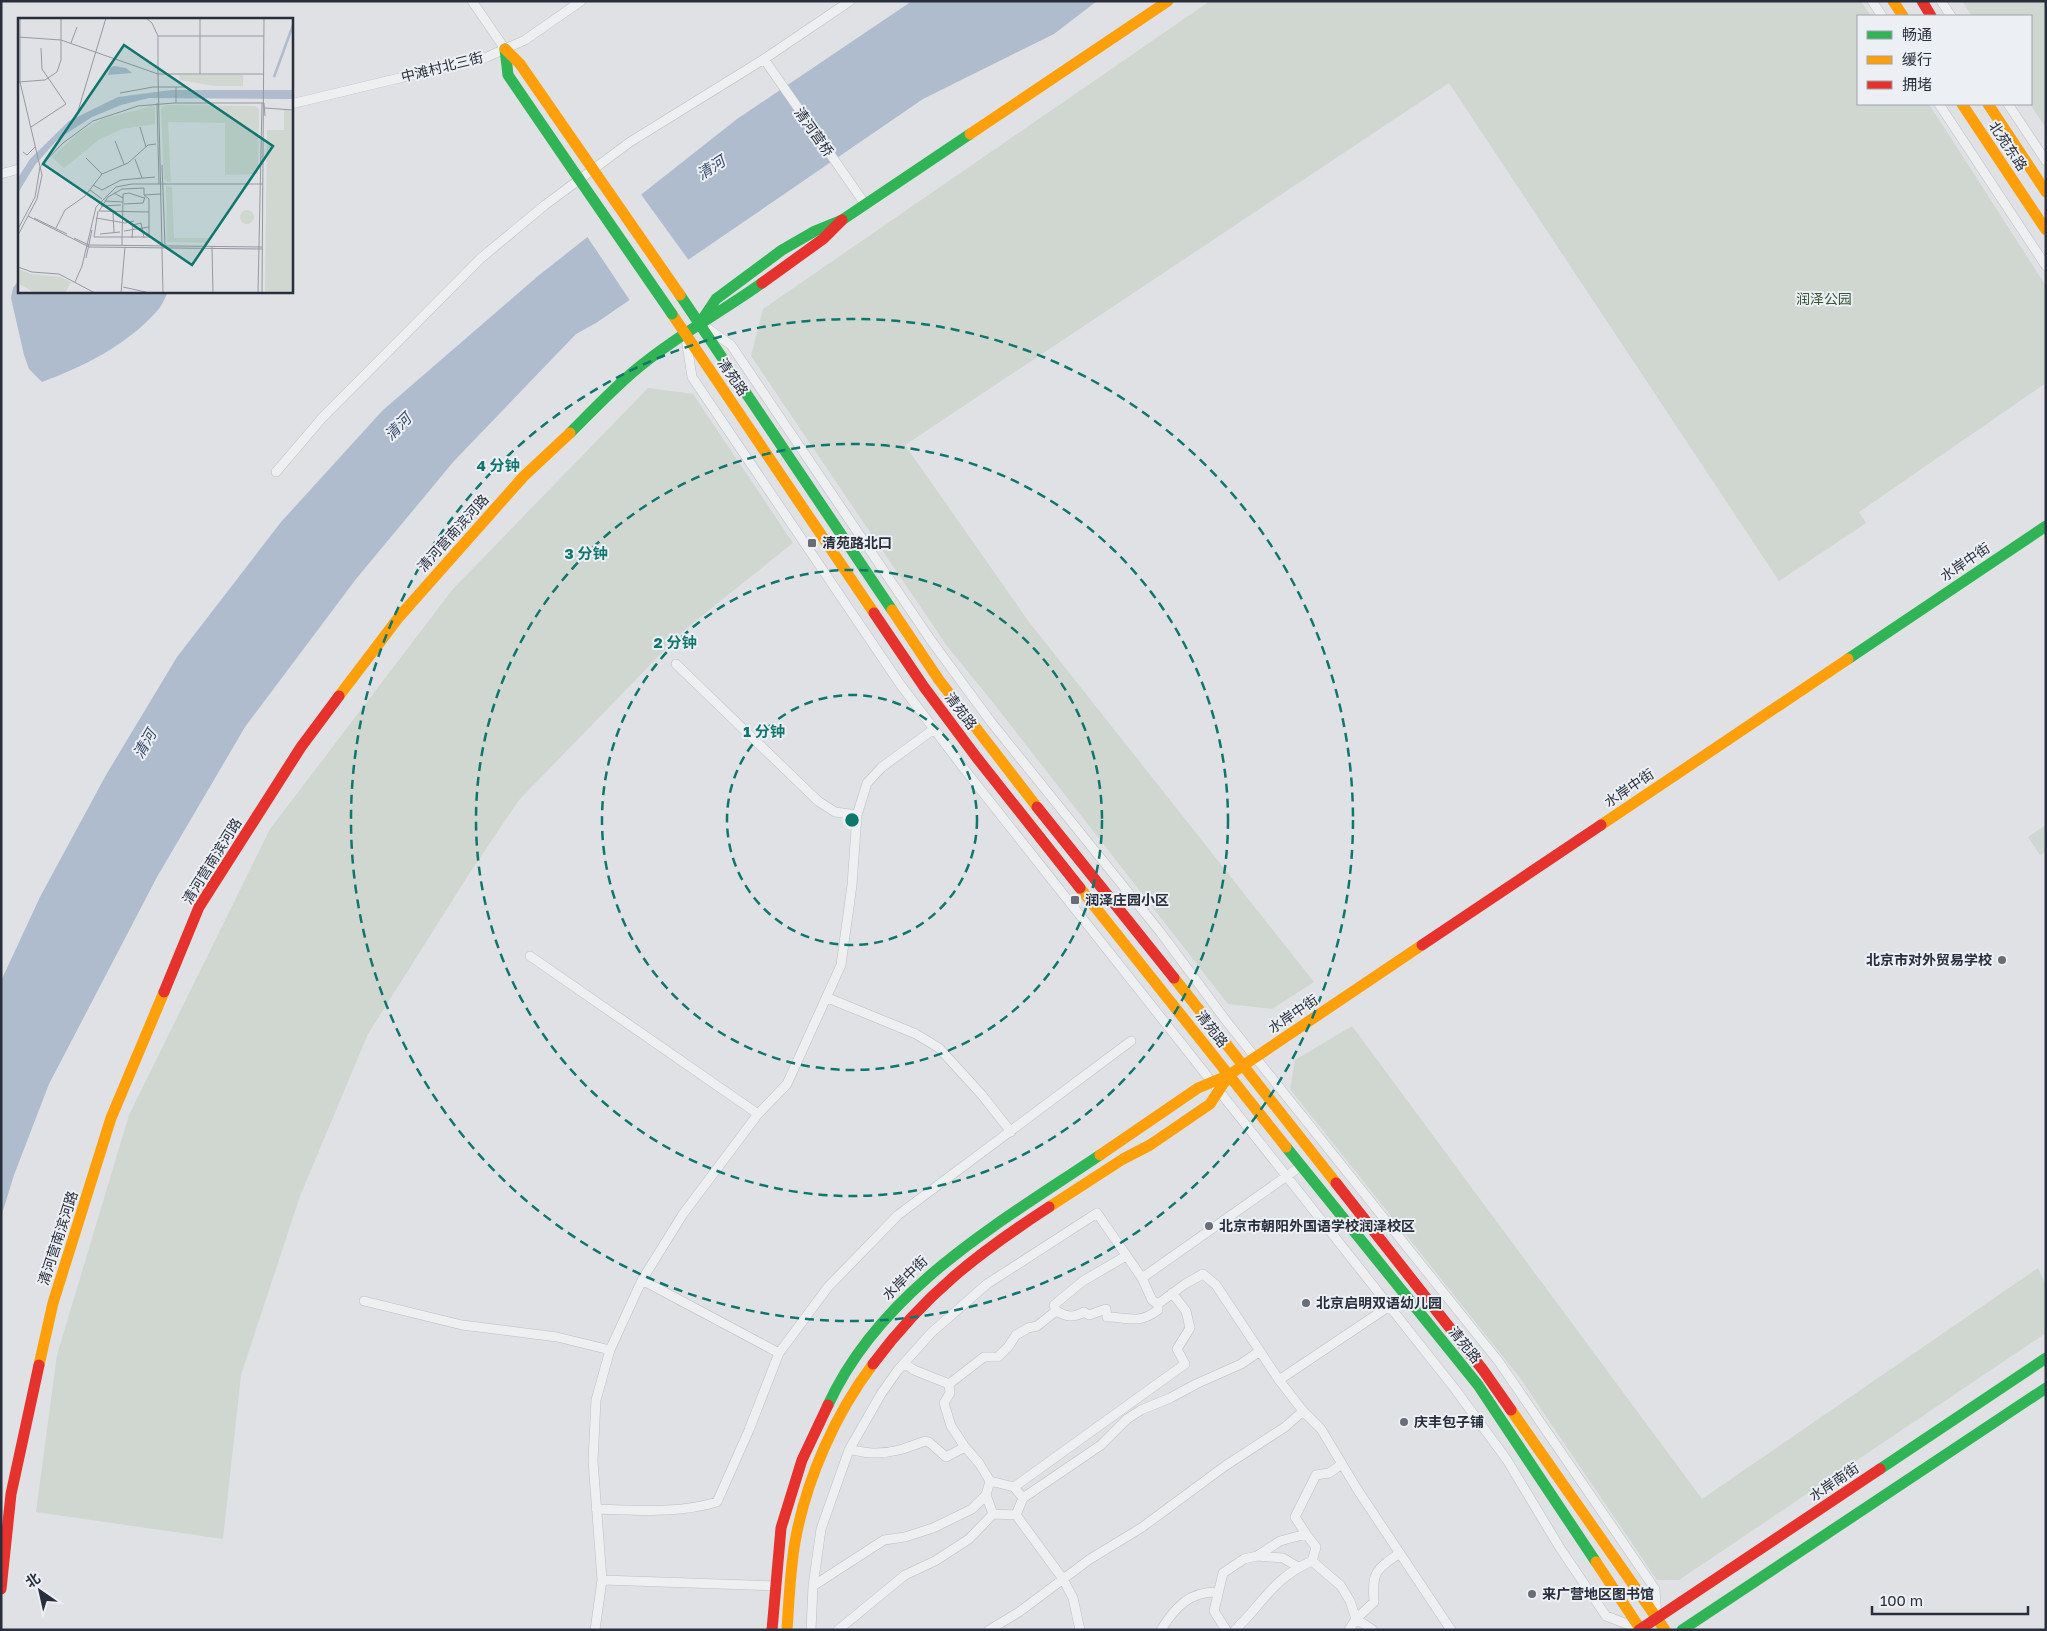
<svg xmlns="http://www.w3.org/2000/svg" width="2047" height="1631" viewBox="0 0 2047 1631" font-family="'Golos Text','Noto Sans SC',sans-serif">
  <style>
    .green { fill: #cfd7d0 }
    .water { fill: #afbcce }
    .pier { fill: #dfe1e4 }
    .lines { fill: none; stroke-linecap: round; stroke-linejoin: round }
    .street-casing { stroke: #bdbfc2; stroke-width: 10 }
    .street { stroke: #eeeff1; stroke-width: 9 }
    .fast { stroke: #30b455; stroke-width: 11 }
    .slow { stroke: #ff9f0a; stroke-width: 11 }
    .jam { stroke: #e5322d; stroke-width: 11 }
    .fast-bridge { stroke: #30b455; stroke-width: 11 }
    .ring { fill: none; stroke: #0f766e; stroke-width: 2.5; stroke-dasharray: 9 6 }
    .poi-dot { fill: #686d76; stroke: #eceff4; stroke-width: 2 }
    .labels { text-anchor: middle; stroke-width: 4; stroke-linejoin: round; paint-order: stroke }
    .street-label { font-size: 14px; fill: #282e3b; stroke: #eceff4 }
    .park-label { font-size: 14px; fill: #3a5636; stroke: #eceff4 }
    .poi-label { font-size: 14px; font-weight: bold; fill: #282e3b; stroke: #eceff4; text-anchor: start }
    .water-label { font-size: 15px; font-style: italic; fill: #354a6c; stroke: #eceff4 }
    .inset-river { fill: none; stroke: #afbcce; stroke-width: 2.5 }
    .inset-road { fill: none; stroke: #9699a0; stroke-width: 1 }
    .view { fill: #0f766e; fill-opacity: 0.15; stroke: #0f766e; stroke-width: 2.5 }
    .inset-edge { fill: none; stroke: #282e3b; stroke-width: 2.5 }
    .centre { fill: #0f766e; stroke: #eceff4; stroke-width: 2.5 }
    .ring-label { font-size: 15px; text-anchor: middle; font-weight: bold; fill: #0f766e; stroke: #eceff4; stroke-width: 4; stroke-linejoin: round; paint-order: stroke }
  </style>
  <rect width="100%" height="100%" fill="#dfe1e4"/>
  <path class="green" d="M1210,1H1861L1871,16H1858V104H1929L2046,286V383L1859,512L1866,523L1779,581L1449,83L905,445L1029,622L1314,982L1272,1009L1228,1004L995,705L947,646L751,356L763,309Z
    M1962,1H2046V128L2030,104L2031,16H1972Z
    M648,388L693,394L793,543L683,631L519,800L469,874L368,1034L300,1196L241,1375L223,1539L36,1512L57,1355L129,1115L270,829L453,589Z
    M2046,825V852L2040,855L2028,837Z
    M1352,1026L1702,1499L2038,1268L2046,1285V1333L1679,1580H1657L1520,1378L1290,1089L1295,1060Z"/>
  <path class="water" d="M912,1H1097L1054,34L923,99L596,323L576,334L454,461L356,579L245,727L157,877L49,1084L14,1175L1,1217V981L40,897L106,775L177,657L281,522L383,410L538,276L737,119Z
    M19,280V291H168C165,298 162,306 157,311C127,345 83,367 42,382L29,369L24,355L11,298L13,288Z"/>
  <path class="pier" d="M640,193L690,262L631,302L586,235Z"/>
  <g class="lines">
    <g class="street-casing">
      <path id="street" d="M472,1L505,49
        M1872,1L1882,16
        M1941,1L1951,16
        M764,59L865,204
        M291,104L487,57L525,40L581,1
        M1939,104L2046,266
        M2008,104L2046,161
        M1,174L19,169
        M703,325L731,345L930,639L991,722L1161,933L1227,1022L1499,1362L1655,1589L1657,1618
        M686,338L692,377L900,684L965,770L1455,1389L1507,1460L1560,1548L1606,1616L1640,1629
        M276,472L322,418L481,258L545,205L630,142L764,59L850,1
        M676,664L818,801L835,812L857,815
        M530,956L758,1114
        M828,998L916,1034L939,1048L982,1095L1011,1132
        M1142,1278L1152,1300L1158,1304L1185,1284L1203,1274L1216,1285L1279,1380L1303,1411L1321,1429L1357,1489L1451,1630
        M642,1280L779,1353
        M364,1301L462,1325L557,1337L610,1350
        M1056,1311L1054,1305L1083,1281L1126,1256
        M904,1363L914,1370L949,1384
        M1279,1380L1406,1295
        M965,1447L951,1426L944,1403L950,1393L949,1384L984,1357H998L1008,1347L1016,1335L1028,1328L1037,1326L1056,1311C1067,1317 1073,1318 1084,1312L1089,1315L1106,1309L1107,1317C1129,1317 1138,1325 1158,1310V1304
        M990,1481L1014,1487L1023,1498L1016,1515L1063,1579L1073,1598L1080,1630
        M1014,1487L1185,1364L1177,1349L1190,1328L1186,1311L1172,1293
        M986,1495L993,1514L1016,1515
        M1023,1498L1101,1445L1127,1419L1141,1410L1170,1398L1196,1384L1241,1364L1260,1351
        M596,1509C637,1510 677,1514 717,1502L749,1430L779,1353L828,1287L898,1215L1131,1041
        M1306,1534L1316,1547L1312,1561
        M1257,1556L1280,1541L1306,1534L1295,1517L1316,1475L1329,1473L1342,1464
        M602,1580L775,1586
        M813,1586L884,1540L905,1537L933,1528L972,1509L986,1495L990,1481L979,1463L965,1447L946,1457L929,1442L925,1441C907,1448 891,1454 872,1453C864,1453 857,1450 849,1450
        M595,1630L602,1580L593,1461L596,1400L610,1350L642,1280L683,1214L758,1114L787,1084L841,965L852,885L857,815L867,783L882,767L934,729
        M811,1630L813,1586L821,1529L849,1450L881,1394L898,1370L931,1333L987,1284L1097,1213L1142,1278L1301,1166
        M838,1630L905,1575L935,1561L969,1539L993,1514
        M989,1630L1019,1612L1090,1559L1141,1528L1225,1466L1285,1427L1303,1411
        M1161,1630C1175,1607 1190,1591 1218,1592
        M1226,1630L1214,1611L1223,1573L1244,1559L1257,1556L1283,1558L1298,1567
        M1235,1630C1264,1602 1273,1578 1312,1561L1341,1586L1350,1601L1356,1619L1373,1630
        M1349,1630L1356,1619L1374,1602C1372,1572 1375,1570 1400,1553"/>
    </g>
    <use href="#street" class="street"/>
    <path class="fast" d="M505,49L508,75L579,179
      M680,295L892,610
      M702,320L716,299L782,250L815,231L842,220L970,134
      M570,433C591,412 611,391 633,372C673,338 720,313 762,283
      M1848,659L2046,526
      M1286,1147L1478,1385L1596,1562
      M828,1405C881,1289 999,1223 1100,1155
      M1880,1469L2046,1358
      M1682,1630L2046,1388"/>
    <path class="slow" d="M1893,1L1903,16
      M505,49L520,64L680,295
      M1962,104L2046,230
      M1988,104L2046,192
      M970,134L1168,1
      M672,314L874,613
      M892,610L939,680L1037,807
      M339,696L399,617L523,477L570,433
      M1601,825L1848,659
      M1080,888L1286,1147
      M1174,978L1336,1183
      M1100,1155L1198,1088L1229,1075L1422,945
      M1049,1207L1123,1159L1150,1145L1210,1104L1229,1075
      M39,1365L53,1303L111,1118L164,992
      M1511,1410L1665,1630
      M1596,1562L1641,1630
      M787,1630C789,1601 790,1571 795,1542C806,1480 835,1414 873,1364"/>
    <path class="jam" d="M1922,1L1931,16
      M762,283L823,239L842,220
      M874,613L924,687L977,758L1080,888
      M1037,807L1174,978
      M1422,945L1601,825
      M164,992L199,907L301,747L339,696
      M1336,1183L1483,1370L1511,1410
      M873,1364C925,1294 977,1254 1049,1207
      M1,1589L11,1494L39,1365
      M772,1630L781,1528L802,1460L828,1405
      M1639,1630L1880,1469"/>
    <path class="fast-bridge" d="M579,179L672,314"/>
  </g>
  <g class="ring">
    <circle cx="852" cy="820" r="125"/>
    <circle cx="852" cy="820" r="250"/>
    <circle cx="852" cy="820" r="376"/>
    <circle cx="852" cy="820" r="501"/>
  </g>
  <g class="poi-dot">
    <rect x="807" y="538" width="10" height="10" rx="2.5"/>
    <rect x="1070" y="895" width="10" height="10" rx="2.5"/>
    <circle cx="2002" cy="960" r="5"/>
    <circle cx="1209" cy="1226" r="5"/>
    <circle cx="1306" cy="1303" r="5"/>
    <circle cx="1404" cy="1422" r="5"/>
    <circle cx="1532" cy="1594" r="5"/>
  </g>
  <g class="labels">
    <g class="street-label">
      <text transform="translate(442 67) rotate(-14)" y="5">中滩村北三街</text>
      <text transform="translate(814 132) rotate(55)" y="5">清河营桥</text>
      <text transform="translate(2008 146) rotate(56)" y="5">北苑东路</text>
      <text transform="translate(733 377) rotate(56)" y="5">清苑路</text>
      <text transform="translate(453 533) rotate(-48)" y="5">清河营南滨河路</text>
      <text transform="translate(1965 562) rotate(-34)" y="5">水岸中街</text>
      <text transform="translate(961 711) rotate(53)" y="5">清苑路</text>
      <text transform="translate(1629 788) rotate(-34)" y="5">水岸中街</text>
      <text transform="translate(212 861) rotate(-58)" y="5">清河营南滨河路</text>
      <text transform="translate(1293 1014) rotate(-34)" y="5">水岸中街</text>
      <text transform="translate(1212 1029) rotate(52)" y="5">清苑路</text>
      <text transform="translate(58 1238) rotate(-72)" y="5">清河营南滨河路</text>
      <text transform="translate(905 1278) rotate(-44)" y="5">水岸中街</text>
      <text transform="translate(1465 1345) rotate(51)" y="5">清苑路</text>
      <text transform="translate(1834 1482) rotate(-34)" y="5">水岸南街</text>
    </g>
    <g class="park-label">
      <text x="1824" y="304">润泽公园</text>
    </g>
    <g class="poi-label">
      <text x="822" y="548">清苑路北口</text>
      <text x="1085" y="905">润泽庄园小区</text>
      <text x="1992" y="965" text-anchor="end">北京市对外贸易学校</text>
      <text x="1219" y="1231">北京市朝阳外国语学校润泽校区</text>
      <text x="1316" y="1308">北京启明双语幼儿园</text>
      <text x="1414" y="1427">庆丰包子铺</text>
      <text x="1542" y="1599">来广营地区图书馆</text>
    </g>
    <g class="water-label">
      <text transform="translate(711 168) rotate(-33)" y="5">清河</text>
      <text transform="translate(398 427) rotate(-45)" y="5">清河</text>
      <text transform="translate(145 744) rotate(-60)" y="5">清河</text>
    </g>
  </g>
  <g transform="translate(18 18)">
    <rect width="275" height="275" fill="#dfe1e4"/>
    <path d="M161,57H225V68H197L162,62ZM149,87L237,88L241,91L240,156L207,157V105L150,104L153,164L149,163L146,161L143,90ZM134,88L137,90V106L104,111L82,121L46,150L34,139L60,115L84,101ZM266,92L275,93V275H247L249,112H266ZM148,168L154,169L156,220H192L190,225L149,224ZM222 199a7 7 0 1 1 14 0a7 7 0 1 1-14 0ZM0,251L13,256L43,259L53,264L47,275H17L0,265Z" fill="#cfd7d0"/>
    <path d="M96,48L108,50L114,55L90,57L92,50ZM153,72H275V81L131,80L103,87L74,99L40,121L17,147L0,175V160L12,141L51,103L100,79Z" fill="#afbcce"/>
    <path class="inset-river" d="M256,59L275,7"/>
    <path class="inset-road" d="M128,0L134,5L140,18V56M140,18H246M0,19L43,22L140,56H245M53,25L59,9M140,56L145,275M182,56V0M0,64L27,62L39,54L43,42V0M158,69V85M102,75L135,69H169M139,85L141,166M247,90L275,92M60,93L88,0M13,109L48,86L24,51L23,30M122,109L128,129M97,123L106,146M5,134L9,137L17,129M68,140L84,156M117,141L124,160M144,147L147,227M75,167L84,172L103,162L137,159M72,172L84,181M105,180V176L111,175L126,180M87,183L105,184V180L96,175M106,186L125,185L127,179M83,188L103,187M80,193L76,219H104M131,194L81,193L90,179L104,171L126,170V177L143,176M95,195L96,214M10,198L71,229L244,231M16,200L49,216M78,200L107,205L116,203M38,210L47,192L67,178L84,156L110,145L130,127L138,126M0,211L17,179L22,149L45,125L75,103L120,88L156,85H246L247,98M106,213L131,209M82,216L102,214M0,217L19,181L24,157L2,64V0M104,219L105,184M56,220L71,227L244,229M114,220L115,207L123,205L126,220M104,227V219H131V181L126,177M194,229L195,275M68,240L74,212M0,249L14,254L41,256L77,275M57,264L64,248L78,189L98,169L114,166H245M105,269L132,275M103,275L107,229M240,275L244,85M244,275L246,0"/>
    <path class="view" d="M106,27L255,128L174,247L25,146Z"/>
    <rect width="275" height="275" class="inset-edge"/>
  </g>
  <circle cx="852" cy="820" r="8" class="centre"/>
  <g class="ring-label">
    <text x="498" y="471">4 分钟</text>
    <text x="586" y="559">3 分钟</text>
    <text x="675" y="648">2 分钟</text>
    <text x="764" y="737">1 分钟</text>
  </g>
  <rect width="2047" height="1631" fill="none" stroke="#282e3b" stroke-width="5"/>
  <rect x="1857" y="15" width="175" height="90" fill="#eceff4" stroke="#9ea2aa"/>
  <rect x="1867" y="31" width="25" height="8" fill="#30b455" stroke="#9ea2aa"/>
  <text x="1902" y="40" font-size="15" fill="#282e3b">畅通</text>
  <rect x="1867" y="56" width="25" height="8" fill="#ff9f0a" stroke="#9ea2aa"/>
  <text x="1902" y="65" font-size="15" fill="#282e3b">缓行</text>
  <rect x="1867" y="81" width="25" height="8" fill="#e5322d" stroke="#9ea2aa"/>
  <text x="1902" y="90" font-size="15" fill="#282e3b">拥堵</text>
  <g transform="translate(40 1591) rotate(326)" stroke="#eceff4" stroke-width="4" paint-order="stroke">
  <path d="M0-4L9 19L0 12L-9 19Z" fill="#282e3b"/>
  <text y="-8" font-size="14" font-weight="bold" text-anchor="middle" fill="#282e3b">北</text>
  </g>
  <path d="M1872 1606v8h156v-8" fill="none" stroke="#282e3b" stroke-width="2.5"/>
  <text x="1880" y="1606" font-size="15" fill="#282e3b" stroke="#eceff4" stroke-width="4" paint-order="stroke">100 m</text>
</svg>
